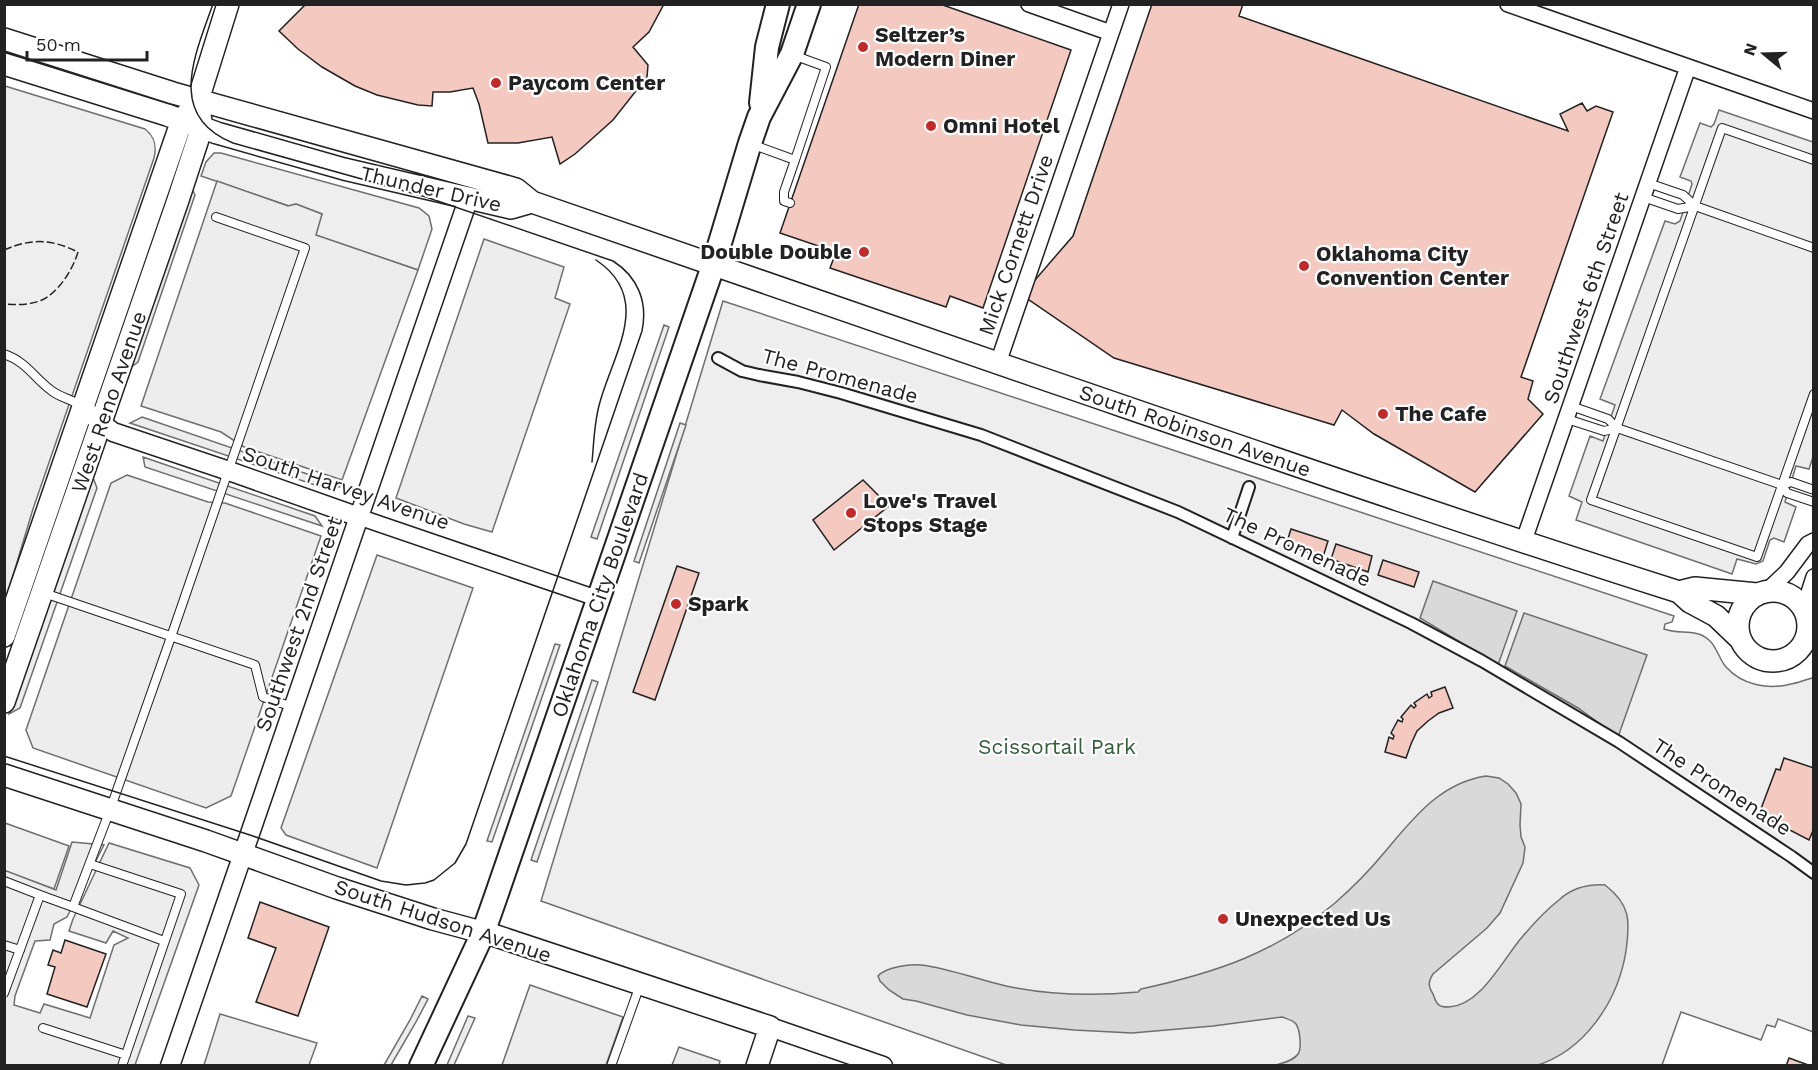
<svg xmlns="http://www.w3.org/2000/svg" width="1818" height="1070" viewBox="0 0 1818 1070" font-family="'Work Sans',sans-serif">
  <style>
    .green { fill: #eee; stroke: #6f6f6f; stroke-width: 1.5 }
    .parking { fill: #ededed; stroke: #6f6f6f; stroke-width: 1.5 }
    .water { fill: #d9d9d9; stroke: #6f6f6f; stroke-width: 1.5 }
    .building { fill: #f3c9c0; stroke: #222; stroke-width: 1.5 }
    .lines { fill: none; stroke-linecap: round; stroke-linejoin: round }
    .service-casing { stroke: #222; stroke-width: 10 }
    .pedestrian-casing { stroke: #222; stroke-width: 14 }
    .minor-casing { stroke: #222; stroke-width: 18 }
    .tertiary-casing { stroke: #222; stroke-width: 21 }
    .secondary-casing { stroke: #222; stroke-width: 24 }
    .primary-casing { stroke: #222; stroke-width: 26 }
    .service { stroke: #fff; stroke-width: 8 }
    .pedestrian { stroke: #fff; stroke-width: 10 }
    .minor { stroke: #fff; stroke-width: 15 }
    .tertiary { stroke: #fff; stroke-width: 18 }
    .secondary { stroke: #fff; stroke-width: 21 }
    .primary { stroke: #fff; stroke-width: 22 }
    .tram { stroke: #222; stroke-width: 1.5 }
    .fence { stroke: #222; stroke-width: 1.5; stroke-dasharray: 8 3; stroke-linecap: butt }
    .poi-dot { fill: #c62828; stroke: #fff; stroke-width: 2 }
    .labels { text-anchor: middle; stroke-width: 4.5; stroke-linejoin: round; paint-order: stroke }
    .poi-label { font-size: 21px; font-weight: bold; fill: #222; stroke: #fff; text-anchor: start }
    .street-label { font-size: 21px; fill: #222; stroke: #fff }
    .park-label { font-size: 21px; fill: #2f5e38; stroke: #fff }
  </style>
  <rect width="100%" height="100%" fill="#fff"/>
  <path class="green" d="M5,86L145,129C155,137 157,146 154,158L33,509L5,602Z
    M214,153H221L419,208L429,216L432,229L418,270L315,235L322,214L296,204L289,206L201,176L206,162Z
    M723,301L1674,616L1672,622L1665,624L1664,629C1679,635 1696,628 1709,640C1717,647 1719,659 1726,667C1742,685 1768,690 1791,684C1799,683 1806,679 1813,678V1032L1778,1019L1775,1027L1767,1025L1761,1040L1681,1012L1662,1065H1006L541,901Z
    M5,823L69,846L54,889L5,871Z"/>
  <path class="parking" d="M1719,110L1813,142V457L1809,469L1796,466L1785,502L1796,507L1784,542L1774,538L1770,540L1763,561L1756,564L1737,559L1732,574L1576,520L1582,502L1569,496L1590,436L1603,441L1615,405L1600,399L1665,221L1675,224L1680,221L1692,184L1691,181L1680,177L1700,123L1711,127L1714,124Z
    M217,181L288,206L296,204L322,214L316,235L418,270L342,480L244,447L221,432L141,406Z
    M191,187L195,195L138,362L130,368Z
    M484,239L564,267L555,298L570,304L492,532L464,524L396,498Z
    M664,325L669,327L597,539L591,537Z
    M142,417L342,486L330,490L130,423Z
    M680,423L686,425L639,563L634,561Z
    M143,457L315,516L322,526L145,467Z
    M92,475L97,488L20,708L9,714Z
    M127,475L208,502L225,503L321,536L231,796L206,808L33,748L26,730L111,483Z
    M377,555L473,588L377,868L286,835L281,828Z
    M555,644L560,645L492,842L487,841Z
    M592,680L598,682L537,862L531,860Z
    M72,842L104,845L67,917L54,924L50,940L35,941L15,996L14,1005L40,1013L44,1004L90,1018L114,945L128,938L113,931L106,943L69,931L73,919L109,843L190,868L199,885L135,1065H5L4,870L56,890Z
    M530,985L623,1017L606,1065H502Z
    M422,996L428,999L416,1022L391,1065H384L410,1020Z
    M220,1014L317,1043L309,1065H204Z
    M468,1016L475,1018L454,1065H447Z
    M679,1047L720,1061L719,1065H672Z"/>
  <path class="water" d="M1433,581L1517,611L1498,665L1420,618Z
    M1524,613L1647,655L1618,737L1578,708L1505,666Z
    M1486,776L1499,778L1508,784L1516,793L1521,804L1520,825L1521,837L1525,847L1523,863L1500,913L1487,928L1433,974C1428,982 1428,986 1433,994C1434,997 1435,1000 1437,1003C1440,1007 1444,1007 1449,1007C1482,1005 1504,957 1523,936C1534,923 1546,910 1559,900C1572,888 1588,884 1605,885C1631,905 1630,921 1626,951C1618,1001 1585,1051 1535,1066L1276,1065C1283,1063 1293,1061 1298,1054C1302,1048 1300,1030 1296,1024C1293,1020 1287,1019 1282,1017L1213,1026L1132,1033L1074,1030L1021,1025L967,1015L916,1001L903,999L889,990L880,981L878,976C886,967 909,964 921,965C948,968 979,980 1006,986C1049,995 1095,996 1138,992L1141,989C1215,973 1276,953 1335,903C1352,888 1369,871 1383,854C1412,820 1439,783 1486,776Z"/>
  <path class="building" d="M306,4H664L649,32L633,47L648,65L647,77L613,120L575,154L560,164L552,137L518,143H488L479,104L473,88L450,92H433L432,106L418,105L377,95L355,86L322,67L298,49L279,31Z
    M859,4H940L1071,50L983,308L950,296L946,307L830,268L836,252L780,233Z
    M1152,4H1243L1239,16L1568,131L1560,114L1582,103L1587,111L1596,106L1613,112L1521,377L1533,381L1528,399L1543,414L1475,492L1374,434L1342,410L1334,425L1114,358L1022,295L1073,236Z
    M863,480L889,506L834,550L813,520Z
    M1291,529L1328,541L1323,557L1286,545Z
    M1336,544L1372,556L1368,572L1331,559Z
    M1383,560L1419,572L1414,587L1378,575Z
    M677,566L699,573L655,700L633,692Z
    M1445,687L1453,708L1439,713L1428,721L1417,731L1411,744L1406,758L1385,752L1389,737L1393,739L1394,736L1391,733L1398,720L1402,722L1403,719L1401,717L1411,705L1414,708L1416,706L1414,703L1427,694L1429,698L1432,696L1431,692Z
    M1784,758L1814,768V828L1809,840L1759,814L1776,769L1780,770Z
    M260,902L329,927L298,1016L256,1002L276,948L248,938Z
    M65,940L106,954L87,1007L47,994L55,967L48,965L53,950L61,953Z
    M1789,1058L1811,1066H1786Z"/>
  <g class="lines">
    <g class="service-casing">
      <path id="service" d="M751,144L795,160L826,67L793,55
        M1814,160L1722,128L1591,500L1757,557L1814,394
        M1648,183L1683,195L1695,206L1814,248
        M1643,197L1678,209L1695,206
        M790,203L784,201V192L795,160
        M4,354C27,362 34,378 52,391C61,398 72,399 81,406
        M1571,406L1608,419L1617,428L1782,485L1791,482L1814,490
        M1567,419L1604,431L1617,428
        M1782,485L1787,493L1814,502
        M44,593L255,665L263,697L293,707
        M90,864L181,894L122,1066
        M4,881L40,895
        M73,907L164,941
        M4,945L20,950
        M4,993L40,895L73,907L110,810L171,637L305,248L216,217
        M43,1028L126,1055
        M611,1066L640,985"/>
    </g>
    <g class="pedestrian-casing">
      <path id="pedestrian" d="M718,358L742,371L759,375L798,382L841,393L981,435L1178,512L1411,623L1482,661L1619,742L1792,857L1814,873
        M1232,538L1249,487"/>
    </g>
    <g class="minor-casing">
      <path id="minor" d="M1029,4L1111,33
        M1508,4L1814,111
        M998,363L1121,4
        M359,517L599,599
        M1523,543L1688,67
        M1767,591L1787,572L1808,544L1814,541
        M1804,608L1814,577"/>
    </g>
    <g class="tertiary-casing">
      <path id="tertiary" d="M90,414L113,432L229,471L359,517
        M770,1027L883,1066
        M170,1066L469,197"/>
    </g>
    <g class="secondary-casing">
      <path id="secondary" d="M4,39L173,93L516,189L532,202
        M4,64L167,115L217,133L344,169L511,208L532,202C700,261 869,319 1038,377C1251,450 1464,524 1679,592L1690,602L1716,616L1739,638
        M1738 626a35 35 0 1 1 70 0a35 35 0 1 1-70 0Z
        M1679,592L1695,588L1757,594
        M4,636L182,120L198,100L228,4
        M4,702L178,200L202,127L200,115
        M4,775L206,841L337,888L433,919L496,936L770,1027L757,1066"/>
    </g>
    <g class="primary-casing">
      <path id="primary" d="M761,103L767,47L778,4
        M421,1066L483,933L495,899L713,266L750,143L759,117L792,54L809,4"/>
    </g>
    <use href="#service" class="service"/>
    <use href="#pedestrian" class="pedestrian"/>
    <use href="#minor" class="minor"/>
    <use href="#tertiary" class="tertiary"/>
    <use href="#secondary" class="secondary"/>
    <use href="#primary" class="primary"/>
    <path class="tram" d="M592,462C594,442 594,422 600,402C614,352 653,298 596,260
      M4,756L250,835L381,881L406,885L425,883L434,880L455,863L466,844L642,331C648,302 638,277 613,261L426,197L233,143C166,116 195,55 213,4"/>
    <path class="fence" d="M4,250C32,238 51,239 78,252C73,269 59,292 42,300C30,305 17,305 4,304"/>
  </g>
  <g class="poi-dot">
    <circle cx="863" cy="47" r="6"/>
    <circle cx="496" cy="83" r="6"/>
    <circle cx="931" cy="126" r="6"/>
    <circle cx="864" cy="252" r="6"/>
    <circle cx="1304" cy="266" r="6"/>
    <circle cx="1383" cy="414" r="6"/>
    <circle cx="851" cy="513" r="6"/>
    <circle cx="676" cy="604" r="6"/>
    <circle cx="1223" cy="919" r="6"/>
  </g>
  <g class="labels">
    <g class="poi-label">
      <text x="875" y="42">Seltzer’s<tspan x="875" dy="24">Modern Diner</tspan></text>
      <text x="508" y="90">Paycom Center</text>
      <text x="943" y="133">Omni Hotel</text>
      <text x="852" y="259" text-anchor="end">Double Double</text>
      <text x="1316" y="261">Oklahoma City<tspan x="1316" dy="24">Convention Center</tspan></text>
      <text x="1395" y="421">The Cafe</text>
      <text x="863" y="508">Love's Travel<tspan x="863" dy="24">Stops Stage</tspan></text>
      <text x="688" y="611">Spark</text>
      <text x="1235" y="926">Unexpected Us</text>
    </g>
    <g class="street-label">
      <text transform="translate(431 189) rotate(13)" y="7">Thunder Drive</text>
      <text transform="translate(1016 245) rotate(-71)" y="7">Mick Cornett Drive</text>
      <text transform="translate(1586 298) rotate(-71)" y="7">Southwest 6th Street</text>
      <text transform="translate(840 376) rotate(15)" y="7">The Promenade</text>
      <text transform="translate(109 402) rotate(-71)" y="7">West Reno Avenue</text>
      <text transform="translate(1195 431) rotate(19)" y="7">South Robinson Avenue</text>
      <text transform="translate(346 488) rotate(19)" y="7">South Harvey Avenue</text>
      <text transform="translate(1297 547) rotate(25)" y="7">The Promenade</text>
      <text transform="translate(600 595) rotate(-71)" y="7">Oklahoma City Boulevard</text>
      <text transform="translate(299 624) rotate(-71)" y="7">Southwest 2nd Street</text>
      <text transform="translate(1722 787) rotate(33)" y="7">The Promenade</text>
      <text transform="translate(443 921) rotate(18)" y="7">South Hudson Avenue</text>
    </g>
    <g class="park-label">
      <text x="1057" y="754">Scissortail Park</text>
    </g>
  </g>
  <rect width="1818" height="1070" fill="none" stroke="#222222" stroke-width="12"/>
  <g transform="translate(1764 54) rotate(289)" stroke="#ffffff" stroke-width="4.5" paint-order="stroke">
  <path d="M0-4.5L10 22L0 15L-10 22Z" fill="#222222"/>
  <text y="-9" font-size="16" font-weight="bold" text-anchor="middle" fill="#222222">N</text>
  </g>
  <path d="M27 51v9h120v-9" fill="none" stroke="#222222" stroke-width="3"/>
  <text x="36" y="51" font-size="18" fill="#222222" stroke="#ffffff" stroke-width="4.5" paint-order="stroke">50 m</text>
</svg>
